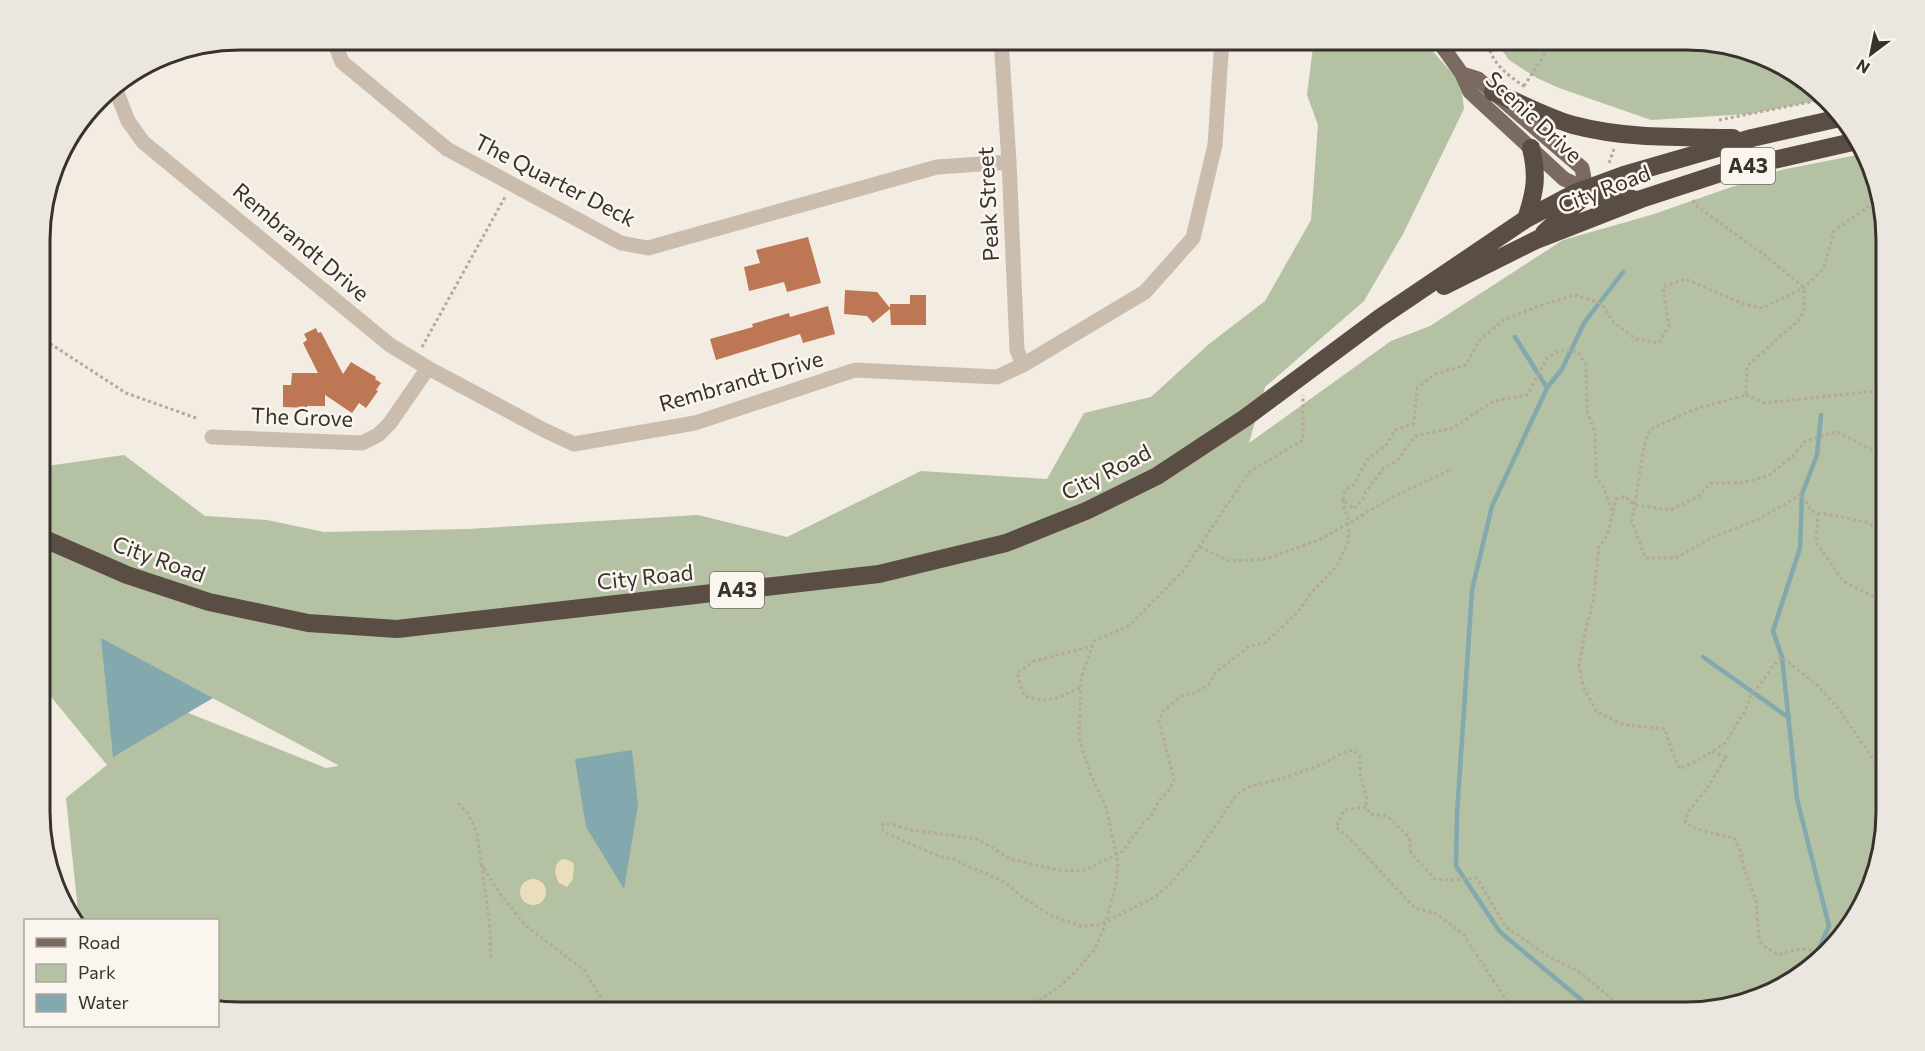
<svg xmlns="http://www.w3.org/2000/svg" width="1925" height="1051" viewBox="0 0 1925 1051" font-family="Commissioner,sans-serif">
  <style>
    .green { fill: #b4c1a3; fill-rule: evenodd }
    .sand { fill: #eadebc }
    .water { fill: #83a8ae }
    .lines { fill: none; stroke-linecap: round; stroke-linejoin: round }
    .stream { stroke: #83a8ae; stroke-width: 4.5 }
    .building { fill: #be7755 }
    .path { stroke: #b6a899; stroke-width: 3; stroke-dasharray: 3 3; stroke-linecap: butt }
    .minor { stroke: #cabdae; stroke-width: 15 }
    .major { stroke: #7a6a5f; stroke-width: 15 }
    .highway { stroke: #5a4d44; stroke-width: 18 }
    .labels { text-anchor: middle; stroke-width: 5; stroke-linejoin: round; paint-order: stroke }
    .shield { fill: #faf6ef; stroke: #736c66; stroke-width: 1.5 }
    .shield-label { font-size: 21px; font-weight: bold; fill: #39312c }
    .street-label { font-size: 22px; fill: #39312c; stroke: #faf6ef }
    .rim { fill: none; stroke: #39312c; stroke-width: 3 }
  </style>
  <rect width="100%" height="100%" fill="#f2ece2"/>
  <path class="green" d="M1314,39H1425L1427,45L1461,83L1464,109L1403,234L1364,301L1265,387L1249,443L1391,341L1430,326L1563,240L1651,215L1781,170L1862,154L1884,214L1886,811L1865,900L1796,978L1698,1012H240L218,1007V920H79L66,798L107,765L52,698L40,687V467L124,455L205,516L267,520L324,532L468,529L698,515L787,537L921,471L1047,479L1084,413L1151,397L1209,344L1265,301L1311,220L1318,125L1307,95ZM102,639L338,765V766L326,768L106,680Z
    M1494,39H1685L1774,60L1820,100L1749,114L1651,120L1559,88L1537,78L1509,60Z"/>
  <path class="sand" d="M563,859L571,861L574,864L573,879L567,887L559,883C554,874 553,863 563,859Z
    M520 892a13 13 0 1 1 26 0a13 13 0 1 1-26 0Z"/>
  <path class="water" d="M101,638L213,698L113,757Z
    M632,750L638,805L624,889L586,827L575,759Z"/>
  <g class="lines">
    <path class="stream" d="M1515,337L1547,388L1492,506L1472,590L1457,814L1456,866L1500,932L1596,1012
      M1547,388L1562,369L1584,323L1623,272
      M1703,657L1789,718
      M1815,957L1829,926L1797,799L1782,657L1773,631L1800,548L1802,494L1817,455L1821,415"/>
  </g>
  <path class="building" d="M808,237L821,283L787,292L784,282L749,291L744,267L760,263L756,250Z
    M845,290L877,292L890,308V304H910V295H926V325H891L890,309L873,323L867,316L844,314Z
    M828,306L835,334L803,343L800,334L716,360L710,339L753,327L752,324L789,313L790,317Z
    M316,328L318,333L321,332L343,374L351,362L376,377L375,379L381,383L376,390L378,391L366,408L359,403L352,413L325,395V406H307V408L283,407V385H291L292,373H318L303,343L307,340L304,334Z"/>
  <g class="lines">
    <path class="path" d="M1486,39C1493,65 1504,72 1525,87
      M1524,86L1555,39
      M1719,120L1820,100
      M1609,163L1614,149
      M1879,199L1834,231L1824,268L1804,288L1762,308L1744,304L1685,279L1663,287L1669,326L1659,343L1636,339L1613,322L1602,304L1575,295L1541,305L1502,321L1479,341L1466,365L1435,374L1417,388L1414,423L1395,430L1387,444L1367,460L1354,485L1345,490L1343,500L1354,509L1363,499L1366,491L1384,468L1397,461L1415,436L1453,428L1494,401L1527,395L1547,358L1561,350L1578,352L1586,365L1587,411L1595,432L1596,477L1603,487L1613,513L1607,536L1599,547L1593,604L1586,627L1579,666L1583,686L1596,711L1624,725L1665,729L1671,749L1680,769L1700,759L1725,743L1745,711L1752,693L1763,681L1771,668L1782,657L1818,686L1838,708L1884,775
      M1693,200L1698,207L1767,257L1804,288V311L1799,320L1747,366L1746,395L1695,409L1649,430L1644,446L1632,521L1645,558H1676L1711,538L1759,519L1802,494L1811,511L1866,522L1885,533
      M40,337L126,393L196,418
      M422,347L505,197
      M1746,395L1765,403L1885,390
      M1343,500L1344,509L1348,516L1349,540L1337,566L1312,592L1298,612L1265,643L1250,646L1216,672L1209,684L1195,693L1181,696L1162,712L1159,722L1174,779L1170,789L1158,802L1152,815L1143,823L1123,851L1083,871L1058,870L1011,859L977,839L911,830L894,825L883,824L881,828L886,833L938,856L954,859L962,864L987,874L1006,883L1022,897L1052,916L1081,926L1099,925L1155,897L1170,884L1197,853L1237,794L1251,786L1280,779L1321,765L1344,752L1353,750L1360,757V773L1367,799L1366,807
      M1613,511L1616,499L1625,496L1634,505L1670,510L1699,496L1710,483H1740L1768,476L1794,455L1804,442L1828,434L1838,432L1885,457
      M1818,513L1816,542L1843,581L1885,602
      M1200,547L1229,561L1266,559L1321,539L1397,495L1452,469
      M1080,688C1057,698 1049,704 1024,696L1017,673L1034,661L1093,646
      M1712,752L1726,757L1708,787L1689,811L1685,822C1700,833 1717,833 1734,838L1740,850L1745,871L1756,900L1759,940L1764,946L1779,955C1792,949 1806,947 1820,952
      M1886,774L1884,775L1886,785
      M458,803L468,814L477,833L481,864L501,895L525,925L584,970L610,1012
      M482,865L490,930L491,961
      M968,1012L1040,1000L1059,987L1077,970L1094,950L1104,928L1116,884L1118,863L1106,807L1090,773L1079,738L1081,679L1094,641L1130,625L1183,571L1249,472L1303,440V395
      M1514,1012L1463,934L1437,914L1415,908L1350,839L1336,827L1344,810L1366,807L1370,814L1387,816L1409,837L1411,853L1435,879L1451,880L1477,878L1506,927L1548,956L1578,971L1628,1012"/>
    <path class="minor" d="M333,39L342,62L447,149L621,243L648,248L937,167L1009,162
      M1001,39L1009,162L1017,350L1023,365
      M114,85L128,121L143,142L390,345L428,368L544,430L574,444L695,423L855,370L997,377L1023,365L1145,292L1193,238L1215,145L1222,39
      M212,437L362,443L378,435L390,423L428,368"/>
    <path class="major" d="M1437,39L1462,74L1470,92L1564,179L1586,189
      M1462,74L1478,79L1582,168L1586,189"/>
    <path class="highway" d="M1493,92C1519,102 1545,117 1573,125C1626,139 1679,137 1733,138
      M1586,189L1602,197L1633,199
      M1526,219C1535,192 1538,177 1531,148
      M1544,233L1580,200L1584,193
      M1444,286L1536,240L1641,199L1730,170L1857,141
      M40,537L127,575L209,602L308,623L397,629L879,574L1006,543L1086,511L1157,476L1245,418L1381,317L1526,219L1575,193L1624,175L1752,138L1840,118"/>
  </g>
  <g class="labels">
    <g class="shield">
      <rect x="1721" y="148" width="54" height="36" rx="4.5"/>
      <rect x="710" y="572" width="54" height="36" rx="4.5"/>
    </g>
    <g class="shield-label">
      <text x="1748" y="173">A43</text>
      <text x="737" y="597">A43</text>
    </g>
    <g class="street-label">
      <text transform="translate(1534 117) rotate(43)" y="8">Scenic Drive</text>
      <text transform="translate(555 180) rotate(27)" y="8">The Quarter Deck</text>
      <text transform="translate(1604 189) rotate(-21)" y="8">City Road</text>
      <text transform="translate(988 204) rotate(-93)" y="8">Peak Street</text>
      <text transform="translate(301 242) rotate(40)" y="8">Rembrandt Drive</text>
      <text transform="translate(741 381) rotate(-16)" y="8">Rembrandt Drive</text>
      <text transform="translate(302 417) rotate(2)" y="8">The Grove</text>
      <text transform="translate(1106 472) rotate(-27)" y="8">City Road</text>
      <text transform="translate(159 559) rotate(20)" y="8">City Road</text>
      <text transform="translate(645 577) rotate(-6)" y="8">City Road</text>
    </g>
  </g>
  <path d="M0 0H1925V1051H0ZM240 50H1686A190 190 0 0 1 1876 240V812A190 190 0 0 1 1686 1002H240A190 190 0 0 1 50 812V240A190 190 0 0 1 240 50Z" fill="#ebe6df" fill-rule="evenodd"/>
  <path class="rim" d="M240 50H1686A190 190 0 0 1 1876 240V812A190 190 0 0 1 1686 1002H240A190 190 0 0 1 50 812V240A190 190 0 0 1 240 50Z"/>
  <rect x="24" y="919" width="195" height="108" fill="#faf6ef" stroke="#ada7a1" stroke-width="1.5"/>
  <rect x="36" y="938" width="30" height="9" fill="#7a6a5f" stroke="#ada7a1" stroke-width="1.5"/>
  <text x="78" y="949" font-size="18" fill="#39312c">Road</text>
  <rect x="36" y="964" width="30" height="18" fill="#b4c1a3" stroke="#ada7a1" stroke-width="1.5"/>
  <text x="78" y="979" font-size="18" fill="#39312c">Park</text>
  <rect x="36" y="994" width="30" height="18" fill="#83a8ae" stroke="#ada7a1" stroke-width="1.5"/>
  <text x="78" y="1009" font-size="18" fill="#39312c">Water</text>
  <g transform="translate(1871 54) rotate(212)" stroke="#faf6ef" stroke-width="4.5" paint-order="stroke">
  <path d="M0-4.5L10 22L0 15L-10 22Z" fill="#39312c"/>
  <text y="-9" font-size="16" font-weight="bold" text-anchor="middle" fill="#39312c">N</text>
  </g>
</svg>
